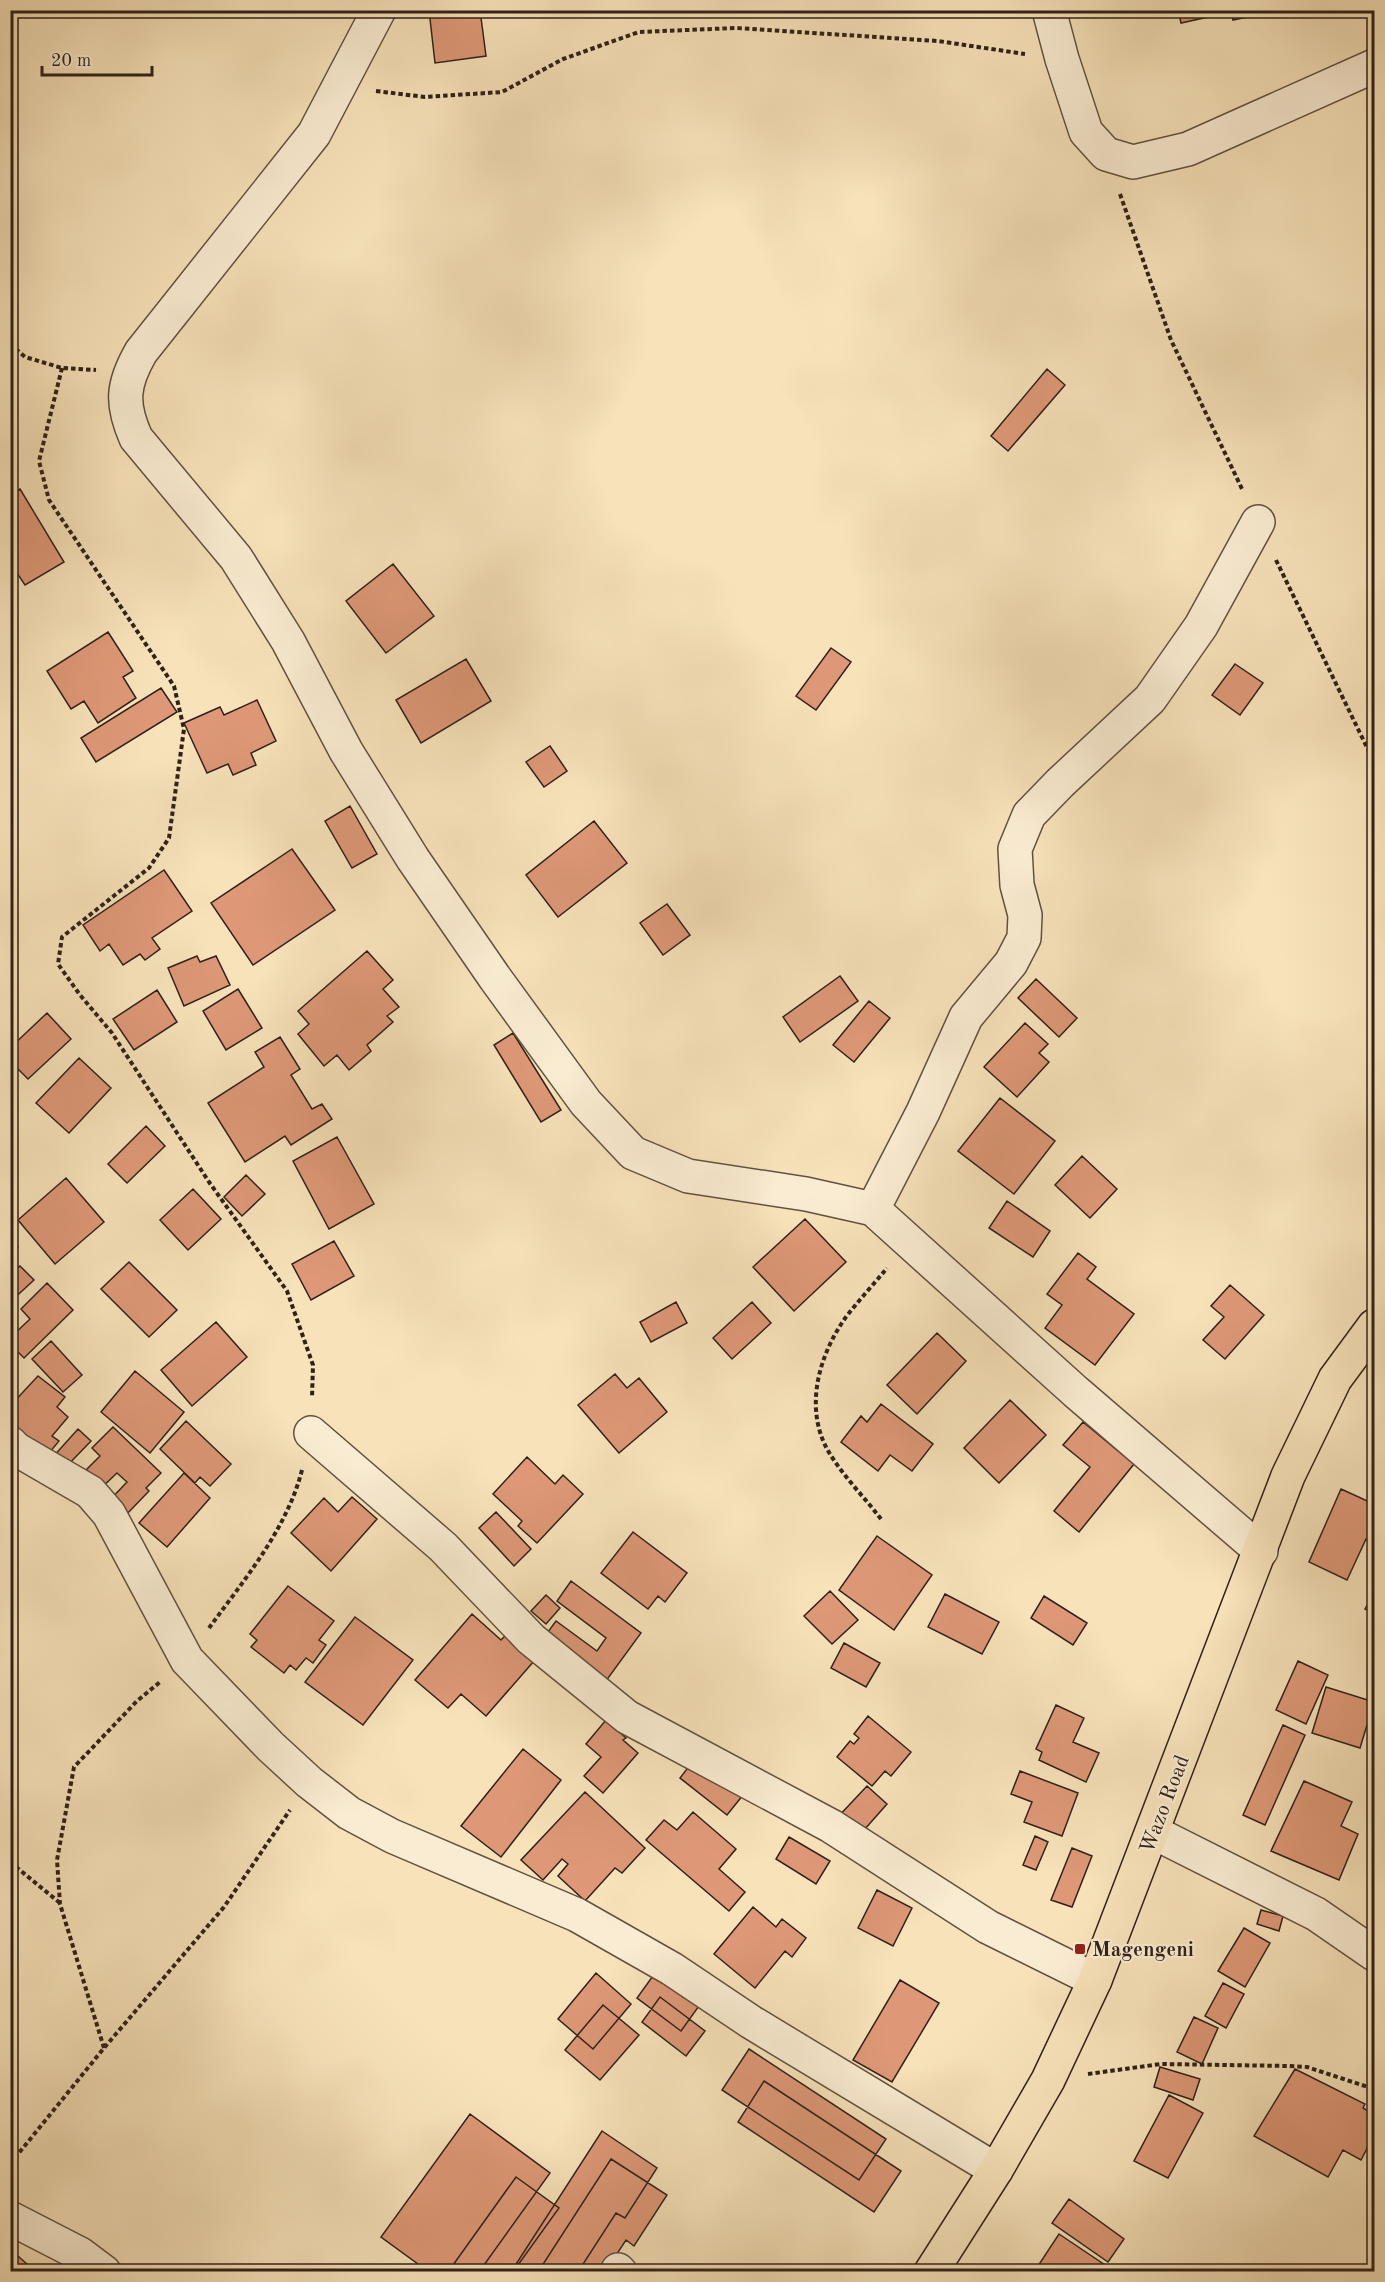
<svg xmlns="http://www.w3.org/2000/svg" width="1385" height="2282" viewBox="0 0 1385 2282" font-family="'Old Standard TT',serif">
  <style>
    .building { fill: #de9877; stroke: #302118; stroke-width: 1.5 }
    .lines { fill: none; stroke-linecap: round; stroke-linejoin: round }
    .minor-casing { stroke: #625140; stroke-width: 36 }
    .major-casing { stroke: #302118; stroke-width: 36 }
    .path { stroke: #302118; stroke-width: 4; stroke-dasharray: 4.5 3; stroke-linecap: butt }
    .minor { stroke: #faecd2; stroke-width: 33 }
    .major { stroke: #f7e2ba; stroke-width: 33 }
    .poi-dot { fill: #8f2418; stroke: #faecd2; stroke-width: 2 }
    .labels { text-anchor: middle; stroke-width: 4.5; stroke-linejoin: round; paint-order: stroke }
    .street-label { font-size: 21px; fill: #302118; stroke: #faecd2 }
    .poi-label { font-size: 21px; font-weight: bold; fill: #302118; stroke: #faecd2; text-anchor: start }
  </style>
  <rect width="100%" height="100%" fill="#f7e2ba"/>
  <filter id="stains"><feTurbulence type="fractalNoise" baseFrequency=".00333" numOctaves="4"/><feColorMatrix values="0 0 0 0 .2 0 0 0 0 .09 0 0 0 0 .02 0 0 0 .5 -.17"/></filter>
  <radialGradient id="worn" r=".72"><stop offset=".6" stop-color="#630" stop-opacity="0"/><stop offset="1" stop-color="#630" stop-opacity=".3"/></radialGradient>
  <path class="building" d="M429,10H480L486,56L435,63Z
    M1178,10H1274V11L1233,20L1231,12L1181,23Z
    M1047,369L1065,385L1008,451L991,436Z
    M20,489L64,562L25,585L13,567L10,569V495Z
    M393,564L434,616L386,653L346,601Z
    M108,632L133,671L123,677L136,698L98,723L84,701L71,709L47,671Z
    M831,648L851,662L816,710L796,696Z
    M466,659L491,701L421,743L396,700Z
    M1235,664L1263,683L1240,715L1212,695Z
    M161,688L177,712L96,762L81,738Z
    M257,700L276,741L251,753L256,765L233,775L228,764L207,773L184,723L220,707L224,715Z
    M550,746L567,771L544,787L526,762Z
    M350,806L377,854L352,868L325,821Z
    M594,821L627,863L558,917L526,875Z
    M292,849L335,910L253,965L211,903Z
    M164,870L192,911L152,938L160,949L145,960L140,954L123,965L109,944L100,951L83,925Z
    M667,904L690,935L663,955L640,923Z
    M367,951L393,980L383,989L399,1007L387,1016L393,1022L367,1045L371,1051L349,1070L337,1055L324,1066L298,1034L309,1024L298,1011Z
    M197,956L200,962L216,956L230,985L184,1006L168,968Z
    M840,976L858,1001L800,1042L783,1017Z
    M1036,979L1077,1018L1059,1037L1018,998Z
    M238,989L262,1028L226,1050L203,1011Z
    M157,990L177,1022L134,1050L113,1019Z
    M869,1001L890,1018L854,1062L833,1045Z
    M47,1013L71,1039L28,1079L10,1061V1048Z
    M1025,1023L1048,1044L1039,1053L1049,1062L1017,1097L984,1067Z
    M513,1033L561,1110L541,1122L494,1045Z
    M280,1037L300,1069L291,1075L312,1109L322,1104L332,1119L291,1145L285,1136L245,1162L208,1103L264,1067L255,1052Z
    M79,1058L111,1088L69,1133L36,1103Z
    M1000,1098L1055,1141L1014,1194L958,1151Z
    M146,1126L165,1146L127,1183L108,1164Z
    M337,1137L374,1204L329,1229L293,1161Z
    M1082,1156L1117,1189L1090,1218L1055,1185Z
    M246,1175L265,1194L242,1216L224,1197Z
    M66,1178L104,1222L55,1264L18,1220Z
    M193,1189L221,1219L188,1250L160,1220Z
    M1007,1201L1050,1231L1033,1257L989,1228Z
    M805,1219L846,1262L794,1311L753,1267Z
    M10,1240L18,1247L10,1256Z
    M334,1241L354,1276L311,1300L292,1264Z
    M1078,1253L1096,1267L1087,1279L1134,1314L1095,1365L1045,1328L1062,1305L1047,1294Z
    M129,1262L177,1310L149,1337L101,1289Z
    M20,1266L34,1280L10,1302V1275Z
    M47,1283L73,1310L24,1358L10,1344V1338L30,1319L21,1309Z
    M1230,1285L1264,1315L1225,1359L1203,1340L1224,1317L1211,1306Z
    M676,1302L687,1323L651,1342L640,1322Z
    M752,1302L771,1323L732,1359L713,1338Z
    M216,1322L247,1357L192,1406L161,1370Z
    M937,1333L966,1361L917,1414L887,1385Z
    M51,1341L82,1375L63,1392L32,1359Z
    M135,1371L184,1412L150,1453L101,1412Z
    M615,1374L627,1388L639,1378L667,1412L619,1453L578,1405Z
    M38,1376L65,1397L57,1407L68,1417L52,1436L59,1441L45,1458L37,1447L10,1426V1406Z
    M1010,1400L1046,1435L999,1483L964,1448Z
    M881,1404L933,1444L912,1471L890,1455L878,1471L841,1442L861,1416L867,1422Z
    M186,1421L231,1464L210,1486L200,1477L195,1483L160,1449Z
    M1083,1422L1134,1464L1079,1532L1054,1511L1090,1467L1063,1445Z
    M113,1427L161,1473L146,1488L149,1491L124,1517L108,1502L127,1482L117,1473L98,1491L81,1475L100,1456L92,1448Z
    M78,1429L91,1441L64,1469L52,1458Z
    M527,1457L555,1484L563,1475L583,1494L537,1543L518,1526L522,1521L493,1494Z
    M184,1473L210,1498L167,1547L139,1523Z
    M1341,1489L1374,1504V1543L1366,1539L1347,1580L1309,1562Z
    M352,1497L377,1519L331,1571L291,1533L324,1498L338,1512Z
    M496,1512L531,1549L514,1566L479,1528Z
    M633,1532L687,1573L665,1602L658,1596L648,1609L601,1573Z
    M877,1536L932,1575L894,1630L839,1590Z
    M571,1581L641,1633L603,1685L542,1640L556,1621L597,1651L606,1638L557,1601Z
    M288,1586L334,1621L319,1640L326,1645L313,1663L306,1658L296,1670L290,1665L284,1673L251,1647L257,1640L250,1634Z
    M830,1591L858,1620L832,1644L804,1616Z
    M1374,1593V1614L1365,1609Z
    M945,1594L999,1622L982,1654L928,1627Z
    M546,1595L560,1608L546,1624L531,1611Z
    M1044,1596L1087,1623L1073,1645L1031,1618Z
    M472,1614L501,1640L505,1636L534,1661L486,1716L461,1694L448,1708L415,1680Z
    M355,1617L413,1660L363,1725L305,1682Z
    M844,1643L880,1663L866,1687L831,1668Z
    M1298,1661L1328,1675L1306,1724L1276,1710Z
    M1326,1687L1374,1702L1360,1748L1312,1733Z
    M1056,1705L1084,1718L1073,1742L1099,1753L1086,1782L1039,1760L1042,1752L1036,1749Z
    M868,1716L911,1752L891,1776L885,1771L872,1786L837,1757L850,1741L854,1744L859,1738L854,1734Z
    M606,1720L626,1738L623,1740L638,1753L603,1793L584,1776L601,1757L586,1744Z
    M1283,1725L1305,1735L1265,1825L1243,1815Z
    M523,1749L561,1780L501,1857L461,1826Z
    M696,1757L743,1795L727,1815L680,1778Z
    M1374,1757V1776L1368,1773Z
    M1020,1771L1078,1793L1062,1836L1024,1822L1032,1802L1011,1794Z
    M1304,1781L1352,1802L1341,1826L1358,1834L1339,1880L1271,1851Z
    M867,1786L887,1804L857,1838L836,1819Z
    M585,1792L645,1848L622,1873L615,1868L585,1901L558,1876L568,1864L562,1859L543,1880L521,1860Z
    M693,1812L736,1849L719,1869L745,1892L729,1911L646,1840L664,1820L677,1830Z
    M1035,1836L1048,1842L1036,1870L1023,1865Z
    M789,1837L830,1861L816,1884L776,1859Z
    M1072,1848L1092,1856L1072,1907L1051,1900Z
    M1374,1849V1862L1369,1859Z
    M877,1890L912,1908L893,1946L858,1928Z
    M753,1907L776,1927L782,1919L806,1938L792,1957L785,1951L755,1988L714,1954Z
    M1261,1910L1283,1916L1279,1931L1257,1924Z
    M1244,1928L1270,1943L1245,1987L1218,1971Z
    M596,1973L631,2004L593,2049L558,2019Z
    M655,1973L699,2006L681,2031L637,1998Z
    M900,1980L939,2003L892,2082L853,2060Z
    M1223,1983L1244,1994L1226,2028L1205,2016Z
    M660,1997L705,2031L686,2056L642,2022Z
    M603,2005L639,2035L600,2080L565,2050Z
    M1194,2017L1218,2028L1202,2064L1177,2052Z
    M749,2049L886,2139L859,2180L722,2090Z
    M1160,2067L1200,2079L1193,2100L1154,2087Z
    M1295,2069L1365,2104L1363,2108L1374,2115V2135L1361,2160L1343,2150L1328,2177L1254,2136Z
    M764,2081L901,2171L874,2212L738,2122Z
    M1169,2095L1203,2113L1168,2178L1134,2161Z
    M470,2114L550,2173L479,2272H429L381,2237Z
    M602,2131L657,2168L625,2218L616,2213L578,2272H511Z
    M611,2159L667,2195L634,2246L626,2240L605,2272H538Z
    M516,2177L559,2208L513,2272H448Z
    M1069,2199L1124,2239L1108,2262L1052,2223Z
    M1059,2234L1108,2267L1105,2272H1034Z
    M10,2249L36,2272H10Z"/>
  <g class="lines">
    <g class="minor-casing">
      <path id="minor" d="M379,10L314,134L141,352C122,385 121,404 136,438L236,558L288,641L346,751L413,859L495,978L586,1103L633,1153L688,1176L806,1194L873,1209L1076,1392L1261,1551
        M1049,10L1062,59L1086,132L1106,154L1133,162L1188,149L1374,66
        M873,1209L923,1112L966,1017L1011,963L1024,938L1025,915L1017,885L1015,849L1029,815L1060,783L1150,699L1201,626L1258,522
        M311,1433L443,1547L531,1639L627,1717L831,1826L988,1927L1095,1980
        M10,1443L16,1449L90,1492L109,1514L187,1660L271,1747L309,1782L349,1813L392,1836L577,1915L672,1969L751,2022L996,2170
        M1153,1832L1316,1914L1374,1954
        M10,2218L80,2254L104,2272
        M618,2270L620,2272"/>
    </g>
    <g class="major-casing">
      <path id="major" d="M931,2272L996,2170L1048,2080L1095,1980L1288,1476L1335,1379L1374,1326"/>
    </g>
    <path class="path" d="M376,91L425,97L502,92L563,59L639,32L736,28L938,41L1025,54
      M1120,194L1171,340L1243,491
      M10,344L25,357L62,368L96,370
      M62,368L39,461L49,500L174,686L184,729L169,838L149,868L62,937L58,964L80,995L112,1033L209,1182L287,1291L313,1365L312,1398
      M1276,560L1374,762
      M881,1519C865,1498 844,1477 830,1454C803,1411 818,1356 846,1317C859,1300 874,1284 887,1268
      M209,1628C244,1580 287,1529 302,1470
      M10,1862L60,1903
      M104,2048L60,1904L57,1860L74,1767L137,1701L160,1682
      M1088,2074L1161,2064L1289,2066L1307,2067L1374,2089
      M10,2164L104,2048L224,1907L290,1810"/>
    <use href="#minor" class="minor"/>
    <use href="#major" class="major"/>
  </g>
  <rect class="poi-dot" x="1074" y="1943" width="12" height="12" rx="3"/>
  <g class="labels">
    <g class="street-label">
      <text transform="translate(1164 1804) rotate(-69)" y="7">Wazo Road</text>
    </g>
    <g class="poi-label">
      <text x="1092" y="1956">Magengeni</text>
    </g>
  </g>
  <rect width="1385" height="2282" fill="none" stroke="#f7e2ba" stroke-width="36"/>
  <rect x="12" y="12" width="1361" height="2258" fill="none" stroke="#302118" stroke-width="3"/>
  <rect x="18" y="18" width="1349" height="2246" fill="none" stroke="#302118" stroke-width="1.5"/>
  <path d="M42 66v9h110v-9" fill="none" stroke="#302118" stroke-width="3"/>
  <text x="51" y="66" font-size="18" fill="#302118" stroke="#faecd2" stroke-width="4.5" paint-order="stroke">20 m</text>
  <rect width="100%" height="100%" filter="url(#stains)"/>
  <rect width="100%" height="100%" fill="url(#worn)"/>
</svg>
